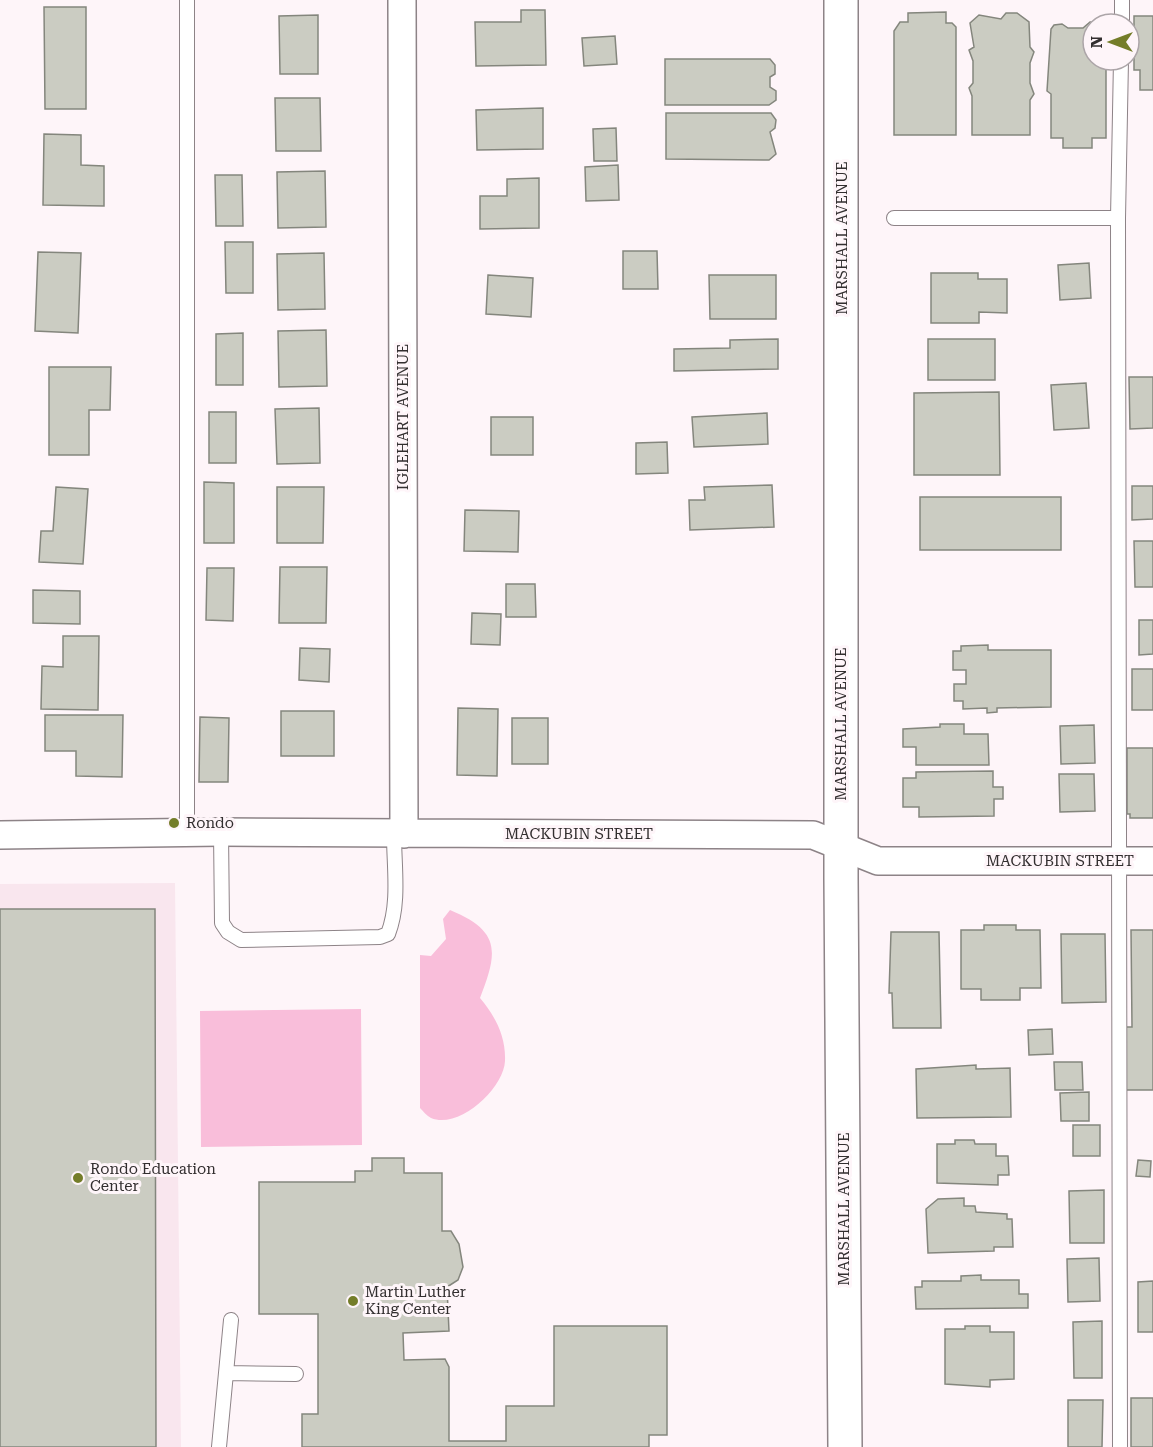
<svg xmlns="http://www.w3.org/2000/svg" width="1153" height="1447" viewBox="0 0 1153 1447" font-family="'Roboto Serif',serif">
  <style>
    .built { fill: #f9e6ee }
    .green { fill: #f9beda }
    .building { fill: #cbccc2; stroke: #84867d; stroke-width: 1.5 }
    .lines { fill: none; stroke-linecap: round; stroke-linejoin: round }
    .service-casing { stroke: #8d8387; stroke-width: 16 }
    .minor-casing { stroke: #8d8387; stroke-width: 30 }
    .tertiary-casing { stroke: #8d8387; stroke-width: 36 }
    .service { stroke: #fff; stroke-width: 14 }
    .minor { stroke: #fff; stroke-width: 27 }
    .tertiary { stroke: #fff; stroke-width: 33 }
    .poi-dot { fill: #747d29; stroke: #fef5f9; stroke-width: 2 }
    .labels { text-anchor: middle; stroke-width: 6; stroke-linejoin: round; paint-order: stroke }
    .street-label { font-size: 15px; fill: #322e2f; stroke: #fef5f9 }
    .poi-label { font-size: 15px; fill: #322e2f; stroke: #fef5f9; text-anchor: start }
  </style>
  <rect width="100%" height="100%" fill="#fef5f9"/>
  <path class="built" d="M175,883L181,1447H0V884Z"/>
  <path class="green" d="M450,910C501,931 498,952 480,998C495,1016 506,1036 505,1061C504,1088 459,1130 431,1118C427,1116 423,1111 420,1108V955L431,956L446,939L443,919Z
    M361,1009L362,1145L201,1147L200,1011Z"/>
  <path class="building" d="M44,7H86V109H45Z
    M521,10H545L546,65L476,66L475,22H521Z
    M946,12V23H952L956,27V135H894V31L900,22H908V13Z
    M1006,13H1017L1029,22L1030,47L1034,52L1030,63V83L1034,94L1030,100V135H972V96L969,88L973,83V61L969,50L974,47L970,23L979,15L1001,19Z
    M318,15V74H280L279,16Z
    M1134,16H1153V90H1140V70H1134Z
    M1090,22L1101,24H1093V60H1106V138H1092V148H1063V138H1051V94L1047,91L1051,29L1054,25L1062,24L1068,28H1083Z
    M615,36L617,64L584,66L582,38Z
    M665,59H770L775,65V74L770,77V87L776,91V100L769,105H665Z
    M275,98H320L321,151H276Z
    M543,108V149L477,150L476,110Z
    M666,113H771L776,120L775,128L770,132L776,154L769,160L666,159Z
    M616,128L617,161H594L593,129Z
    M44,134L81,135V165L104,166V206L43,205Z
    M618,165L619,200L586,201L585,167Z
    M325,171L326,227L278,228L277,172Z
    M215,175H242L243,226H216Z
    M539,178V228L480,229V196H507V179Z
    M225,242H253V293H226Z
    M623,251H657L658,289H623Z
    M38,252L81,253L78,333L35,331Z
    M324,253L325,309L278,310L277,254Z
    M1089,263L1091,298L1060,300L1058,265Z
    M931,273H978V279H1007V313L979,312V323H931Z
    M488,275L533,278L531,317L486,314Z
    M709,275H776V319H710Z
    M326,330L327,386L279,387L278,331Z
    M243,333V385H216V334Z
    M778,339V369L674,371V349L730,348V340Z
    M928,339H995V380H928Z
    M49,367H111L110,410H89V455H49Z
    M1129,377H1153V428L1130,429Z
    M1086,383L1089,428L1054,430L1051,385Z
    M999,392L1000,475H914V393Z
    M319,408L320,463L277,464L275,409Z
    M209,412H236V463H209Z
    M767,413L768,444L694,447L692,417Z
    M491,417H533V455H491Z
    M667,442L668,473L636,474V443Z
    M204,482L234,483V543H204Z
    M772,485L774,527L690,530L689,500H705L704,487Z
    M1132,486H1153V519L1132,520Z
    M56,487L88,489L83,564L39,562L41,531H53Z
    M277,487H324L323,543H277Z
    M920,497H1061V550H920Z
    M465,510L519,511L518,552L464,551Z
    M1134,541H1153V587H1135Z
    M280,567H327L326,623H279Z
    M207,568H234L233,621L206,620Z
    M506,584H535L536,617H506Z
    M33,590L80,591V624L33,623Z
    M472,613L501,614L500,645L471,644Z
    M1139,620H1153V654L1139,655Z
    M63,636H99L98,710L41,709L42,666L63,667Z
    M988,645V650H1051V707L997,708V712L987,713V708L963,709V701H954V684H966V670H953V651H961V646Z
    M300,648L330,649L329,682L299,680Z
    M1132,669H1153V710H1132Z
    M458,708L498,709L497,776L457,775Z
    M281,711H334V756H281Z
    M45,715H123L122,777L76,776V751H45Z
    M200,717L229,718L228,782H199Z
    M512,718H548V764H512Z
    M940,724H964V734H988L989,765H916V747H903V729L940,727Z
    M1094,725L1095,763L1061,764L1060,726Z
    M1127,748H1153V818H1130V814H1127Z
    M993,771V787H1003V799H994V816L919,817V807H903V778H916V772Z
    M1059,774H1094L1095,811L1060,812Z
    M0,909H155L156,1447H0Z
    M984,925H1016V930H1040L1041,988H1020V1000H981V989H961V930H984Z
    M1131,930H1153V1090H1126L1125,1027H1132Z
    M891,932H939L941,1028H893L892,993H889Z
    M1061,934H1105L1106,1002L1062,1003Z
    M1052,1029L1053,1054L1029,1055L1028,1030Z
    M1054,1062H1082L1083,1090H1055Z
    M976,1065V1069L1010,1068L1011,1117L917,1118L916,1069Z
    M1089,1092V1121H1061L1060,1093Z
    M1073,1125H1100V1156H1073Z
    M955,1140H974L975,1144H996V1156H1008L1009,1175H998V1185L937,1183V1144H955Z
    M372,1158H404V1173H442V1231H451L459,1244L463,1267L458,1280L447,1287L449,1331L403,1333L404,1360L445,1359L449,1367V1441H506V1406H554V1326H667V1435H649V1447H302V1414H318V1314H259V1182H355V1171H372Z
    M1138,1160L1151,1161L1150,1177L1136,1176Z
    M1104,1190V1243H1070L1069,1191Z
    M964,1198V1206H975L976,1212L1007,1214V1219H1012L1013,1247H994V1251L928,1253L926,1209L938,1199Z
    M1099,1258L1100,1301L1068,1302L1067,1259Z
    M981,1275V1280H1019V1294H1028V1308L916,1309L915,1287H922V1281H961V1276Z
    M1153,1281V1332H1138V1282Z
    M1102,1321V1378H1074L1073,1322Z
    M965,1326H990V1332H1014V1379L990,1380V1387L945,1384V1329H965Z
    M1131,1398H1153V1447H1131Z
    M1068,1400H1103L1102,1447H1068Z"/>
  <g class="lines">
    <g class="service-casing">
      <path id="service" d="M187,0V833
        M1122,24V0
        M894,218H1118L1120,1447
        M1118,218L1121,60
        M221,832L222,923L228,932L241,940L380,937L388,934C400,903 394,867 394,835
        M226,1373L296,1374
        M219,1447L231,1320"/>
    </g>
    <g class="minor-casing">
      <path id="minor" d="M402,0L404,834
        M0,835L221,832L813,835L878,861H1153"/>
    </g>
    <g class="tertiary-casing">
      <path id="tertiary" d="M841,0V878L845,1447"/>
    </g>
    <use href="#service" class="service"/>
    <use href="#minor" class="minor"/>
    <use href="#tertiary" class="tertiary"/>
  </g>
  <g class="poi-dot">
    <circle cx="174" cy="823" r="6"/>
    <circle cx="78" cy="1178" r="6"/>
    <circle cx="353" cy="1301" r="6"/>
  </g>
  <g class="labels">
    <g class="street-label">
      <text transform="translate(842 238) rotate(-90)" y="5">MARSHALL AVENUE</text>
      <text transform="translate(403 417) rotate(-90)" y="5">IGLEHART AVENUE</text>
      <text transform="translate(841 724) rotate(-90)" y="5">MARSHALL AVENUE</text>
      <text x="579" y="839">MACKUBIN STREET</text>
      <text x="1060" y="866">MACKUBIN STREET</text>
      <text transform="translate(844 1209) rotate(-90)" y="5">MARSHALL AVENUE</text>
    </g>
    <g class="poi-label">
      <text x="186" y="828">Rondo</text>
      <text x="90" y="1174">Rondo Education<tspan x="90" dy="17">Center</tspan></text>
      <text x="365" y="1297">Martin Luther<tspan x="365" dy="17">King Center</tspan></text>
    </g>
  </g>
  <g transform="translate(1111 42) rotate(270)"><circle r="28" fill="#fef5f9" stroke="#aca5a8" stroke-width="1.5"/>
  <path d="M0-4.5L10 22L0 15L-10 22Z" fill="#747d29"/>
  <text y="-9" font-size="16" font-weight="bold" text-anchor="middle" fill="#322e2f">N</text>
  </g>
</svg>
